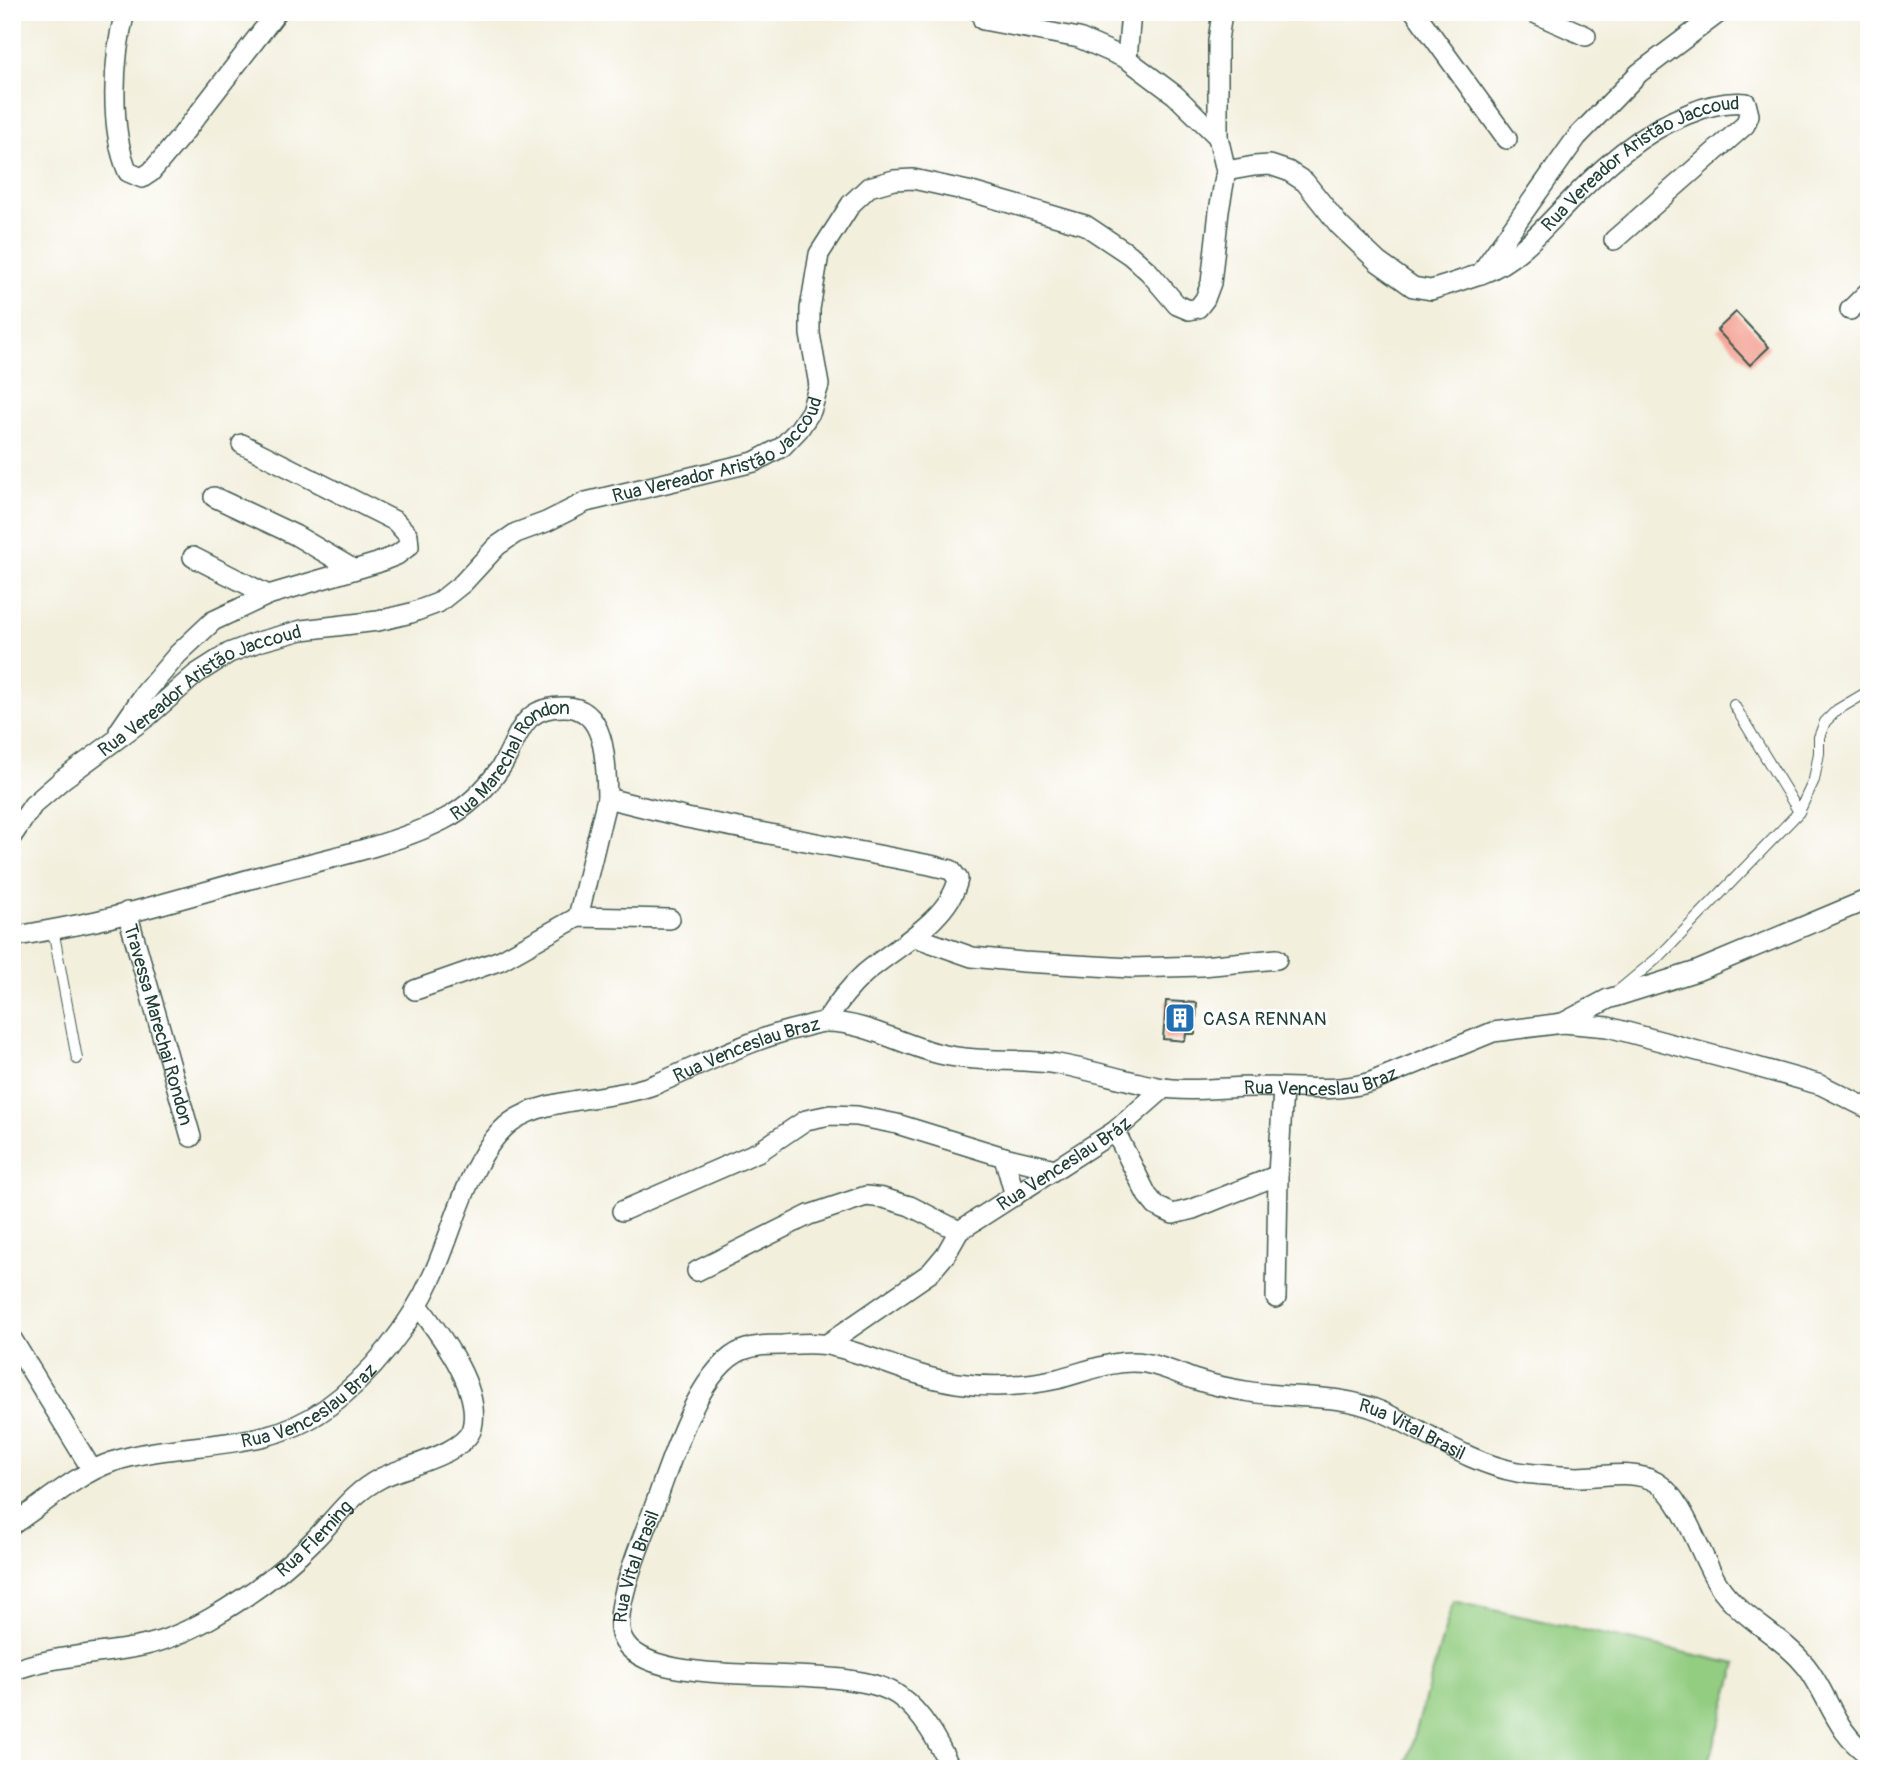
<svg xmlns="http://www.w3.org/2000/svg" width="1881" height="1781" viewBox="0 0 1881 1781" font-family="Pangolin,sans-serif">
  <style>
    .green { fill: #93cd81; stroke: #59855a; stroke-width: 2 }
    .building { fill: #f4a394 }
    .lines { fill: none; stroke-linecap: round; stroke-linejoin: round }
    .lane-casing { stroke: #3f584d; stroke-width: 12 }
    .street-casing { stroke: #3f584d; stroke-width: 22 }
    .lane { stroke: #fff; stroke-width: 10 }
    .street { stroke: #fff; stroke-width: 19 }
    .labels { text-anchor: middle; stroke-width: 6; stroke-linejoin: round; paint-order: stroke }
    .street-label { font-size: 19px; fill: #1f3d34; stroke: #fff }
    .poi-label { font-size: 19px; fill: #1f3d34; stroke: #fff; text-anchor: start }
  </style>
  <rect width="100%" height="100%" fill="#fff"/>
  <filter id="ink" filterUnits="userSpaceOnUse"><feTurbulence type="fractalNoise" baseFrequency=".0143" numOctaves="2"/><feDisplacementMap in="SourceGraphic" scale="14" xChannelSelector="R" yChannelSelector="G"/><feConvolveMatrix kernelMatrix="1 2 1 2 8 2 1 2 1" color-interpolation-filters="sRGB"/></filter>
  <filter id="wash" filterUnits="userSpaceOnUse"><feTurbulence type="fractalNoise" baseFrequency=".00686" numOctaves="4" result="noise"/><feDisplacementMap in="SourceGraphic" scale="28" xChannelSelector="R" yChannelSelector="G"/><feGaussianBlur stdDeviation="1.57" result="paint"/><feColorMatrix in="noise" values="0 0 0 0 0 0 0 0 0 0 0 0 0 0 0 0 0 1.4 0 .05"/><feComposite in="paint" operator="in"/></filter>
  <g filter="url(#wash)">
    <rect width="100%" height="100%" fill="#f3efdd"/>
    <path class="green" d="M1453,1601L1737,1664L1707,1769H1405Z"/>
    <g id="blocks">
      <path class="building" d="M1736,312L1769,347L1750,365L1717,330Z
        M1166,1001L1197,1003L1195,1034H1186L1185,1041L1163,1039Z"/>
    </g>
  </g>
  <g filter="url(#ink)">
    <use href="#blocks" fill-opacity="0" stroke="#3f584d" stroke-width="2"/>
    <g class="lines">
      <g class="lane-casing">
        <path id="lane" d="M1734,705L1799,812
          M53,929L77,1059
          M1619,990L1660,956L1799,812L1814,780L1819,753V737L1825,722L1837,710L1869,691"/>
      </g>
      <g class="street-casing">
        <g id="street">
          <path d="M125,12C113,57 109,129 128,172L142,178L151,172L182,135L277,12"/>
          <path d="M1415,12L1507,139"/>
          <path d="M1532,12L1586,36"/>
          <path d="M983,20L1079,38L1127,59L1175,95L1218,137"/>
          <path d="M1127,59L1131,12"/>
          <path d="M1226,171L1254,166L1270,165L1288,171L1305,182L1339,225L1378,262L1413,287L1431,290L1447,285L1480,274L1577,137L1639,73L1720,12"/>
          <path id="s1" d="M1481,274C1516,261 1542,230 1568,203C1603,167 1641,132 1688,114C1707,106 1725,101 1746,103L1749,115L1745,125L1614,240"/>
          <path d="M1850,310L1869,291"/>
          <path d="M214,497L295,535L353,569"/>
          <path d="M193,557L268,595"/>
          <path d="M119,731L145,693L178,654L213,621L268,595L377,563L397,555L409,546L408,535L395,521L242,444"/>
          <path id="s2" d="M12,836L33,805L63,779L147,717L196,674L229,653L258,642L302,630L378,621L411,613L438,603L463,583L497,546L516,533L546,522L586,502L754,462L782,447L799,429L811,411L819,385L810,334V309L819,254L851,204L869,187L894,180L913,179L972,192L1085,225L1130,255L1149,272L1177,305L1189,310L1198,308L1205,299L1211,283L1219,211L1226,171L1218,137V41L1222,12"/>
          <path id="s3" d="M127,912L191,1137"/>
          <path d="M578,917L607,798"/>
          <path id="s4" d="M12,937C40,932 68,927 96,921C156,907 216,888 276,872C327,859 396,844 443,820C467,808 486,789 501,767C520,738 519,706 565,707C608,707 606,768 607,798L687,818L930,865L951,870L958,879C950,920 892,949 863,975C848,989 836,1005 825,1022"/>
          <path d="M915,937L972,957L1023,962L1131,968L1202,966L1277,959"/>
          <path d="M415,990L501,960L578,917L670,919"/>
          <path d="M1563,1023L1608,999L1697,971L1869,899"/>
          <path d="M1115,1131L1147,1195L1156,1206L1173,1214L1193,1209L1278,1175"/>
          <path d="M1004,1157L1015,1196"/>
          <path d="M622,1211L760,1151L806,1120L830,1115L857,1116L897,1124L1004,1157L1055,1169"/>
          <path d="M697,1271L809,1215L866,1196L883,1198L910,1206L959,1231"/>
          <path d="M1276,1298L1278,1175L1283,1089"/>
          <path d="M12,1339L92,1470"/>
          <path id="s5" d="M827,1344L930,1273L946,1254L959,1231L1115,1131L1164,1088"/>
          <path id="s6" d="M12,1525C42,1505 79,1473 112,1462C181,1439 264,1454 325,1409C371,1376 410,1326 433,1275C454,1229 470,1153 511,1122C546,1096 613,1101 656,1084C704,1064 752,1038 803,1027C810,1025 819,1022 826,1022C866,1022 902,1045 940,1054C979,1063 1019,1058 1058,1064C1092,1070 1125,1081 1158,1087C1192,1093 1227,1086 1261,1087C1298,1087 1335,1093 1371,1082L1493,1032L1563,1023L1608,1027L1746,1064L1821,1085L1869,1109"/>
          <path id="s7" d="M12,1671C54,1655 99,1655 142,1646C165,1641 190,1630 211,1618C249,1596 285,1570 316,1538C338,1515 352,1493 381,1478C404,1466 465,1454 472,1428C482,1388 440,1335 418,1305"/>
          <path id="s8" d="M951,1769C938,1742 923,1713 899,1696C846,1656 647,1698 622,1637C611,1612 642,1540 652,1513C669,1468 697,1368 743,1350C756,1345 768,1345 782,1345C798,1344 817,1342 832,1346C875,1356 913,1377 957,1383C990,1388 1025,1386 1057,1379C1085,1372 1117,1358 1145,1363C1162,1366 1177,1373 1193,1379C1211,1385 1232,1389 1251,1392C1295,1399 1339,1393 1380,1411C1427,1431 1465,1462 1517,1472C1537,1475 1558,1476 1577,1477C1602,1477 1634,1469 1656,1482C1684,1498 1700,1556 1718,1584C1741,1619 1780,1634 1806,1666C1829,1695 1835,1733 1869,1755"/>
        </g>
      </g>
      <use href="#lane" class="lane"/>
      <use href="#street" class="street"/>
    </g>
  </g>
  <defs>
    <g id="building-square" transform="scale(1.575)"><rect x="-9" y="-9" width="18" height="18" rx="4" fill="#1f6fb2" stroke="#fff"/><path d="M-4-6H4V6H1V3H-1V6H-4ZM-2.5-4.3h1.7v1.8h-1.7ZM.8-4.3h1.7v1.8H.8ZM-2.5-1h1.7V.8h-1.7ZM.8-1h1.7V.8H.8Z" fill="#fff"/></g>
  </defs>
  <g fill-rule="evenodd">
    <use href="#building-square" x="1180" y="1018"/>
  </g>
  <g class="labels">
    <g class="street-label">
      <text dy="7" stroke="none"><textPath href="#s1" startOffset="198">Rua Vereador Aristão Jaccoud</textPath></text>
      <text dy="7" stroke="none"><textPath href="#s2" startOffset="830">Rua Vereador Aristão Jaccoud</textPath></text>
      <text dy="7" stroke="none"><textPath href="#s2" startOffset="242">Rua Vereador Aristão Jaccoud</textPath></text>
      <text dy="7" stroke="none"><textPath href="#s4" startOffset="542">Rua Marechal Rondon</textPath></text>
      <text dy="7" stroke="none"><textPath href="#s3" startOffset="117">Travessa Marechai Rondon</textPath></text>
      <text dy="7" stroke="none"><textPath href="#s6" startOffset="936">Rua Venceslau Braz</textPath></text>
      <text dy="7" stroke="none"><textPath href="#s6" startOffset="1524">Rua Venceslau Braz</textPath></text>
      <text dy="7" stroke="none"><textPath href="#s5" startOffset="301">Rua Venceslau Bráz</textPath></text>
      <text dy="7" stroke="none"><textPath href="#s6" startOffset="327">Rua Venceslau Braz</textPath></text>
      <text dy="7" stroke="none"><textPath href="#s8" startOffset="1391">Rua Vital Brasil</textPath></text>
      <text dy="7" stroke="none"><textPath href="#s7" startOffset="338">Rua Fleming</textPath></text>
      <text dy="7" stroke="none"><textPath href="#s8" startOffset="455">Rua Vital Brasil</textPath></text>
    </g>
    <g class="poi-label">
      <text x="1203" y="1025">CASA RENNAN</text>
    </g>
  </g>
  <rect width="1881" height="1781" fill="none" stroke="#fff" stroke-width="42"/>
</svg>
